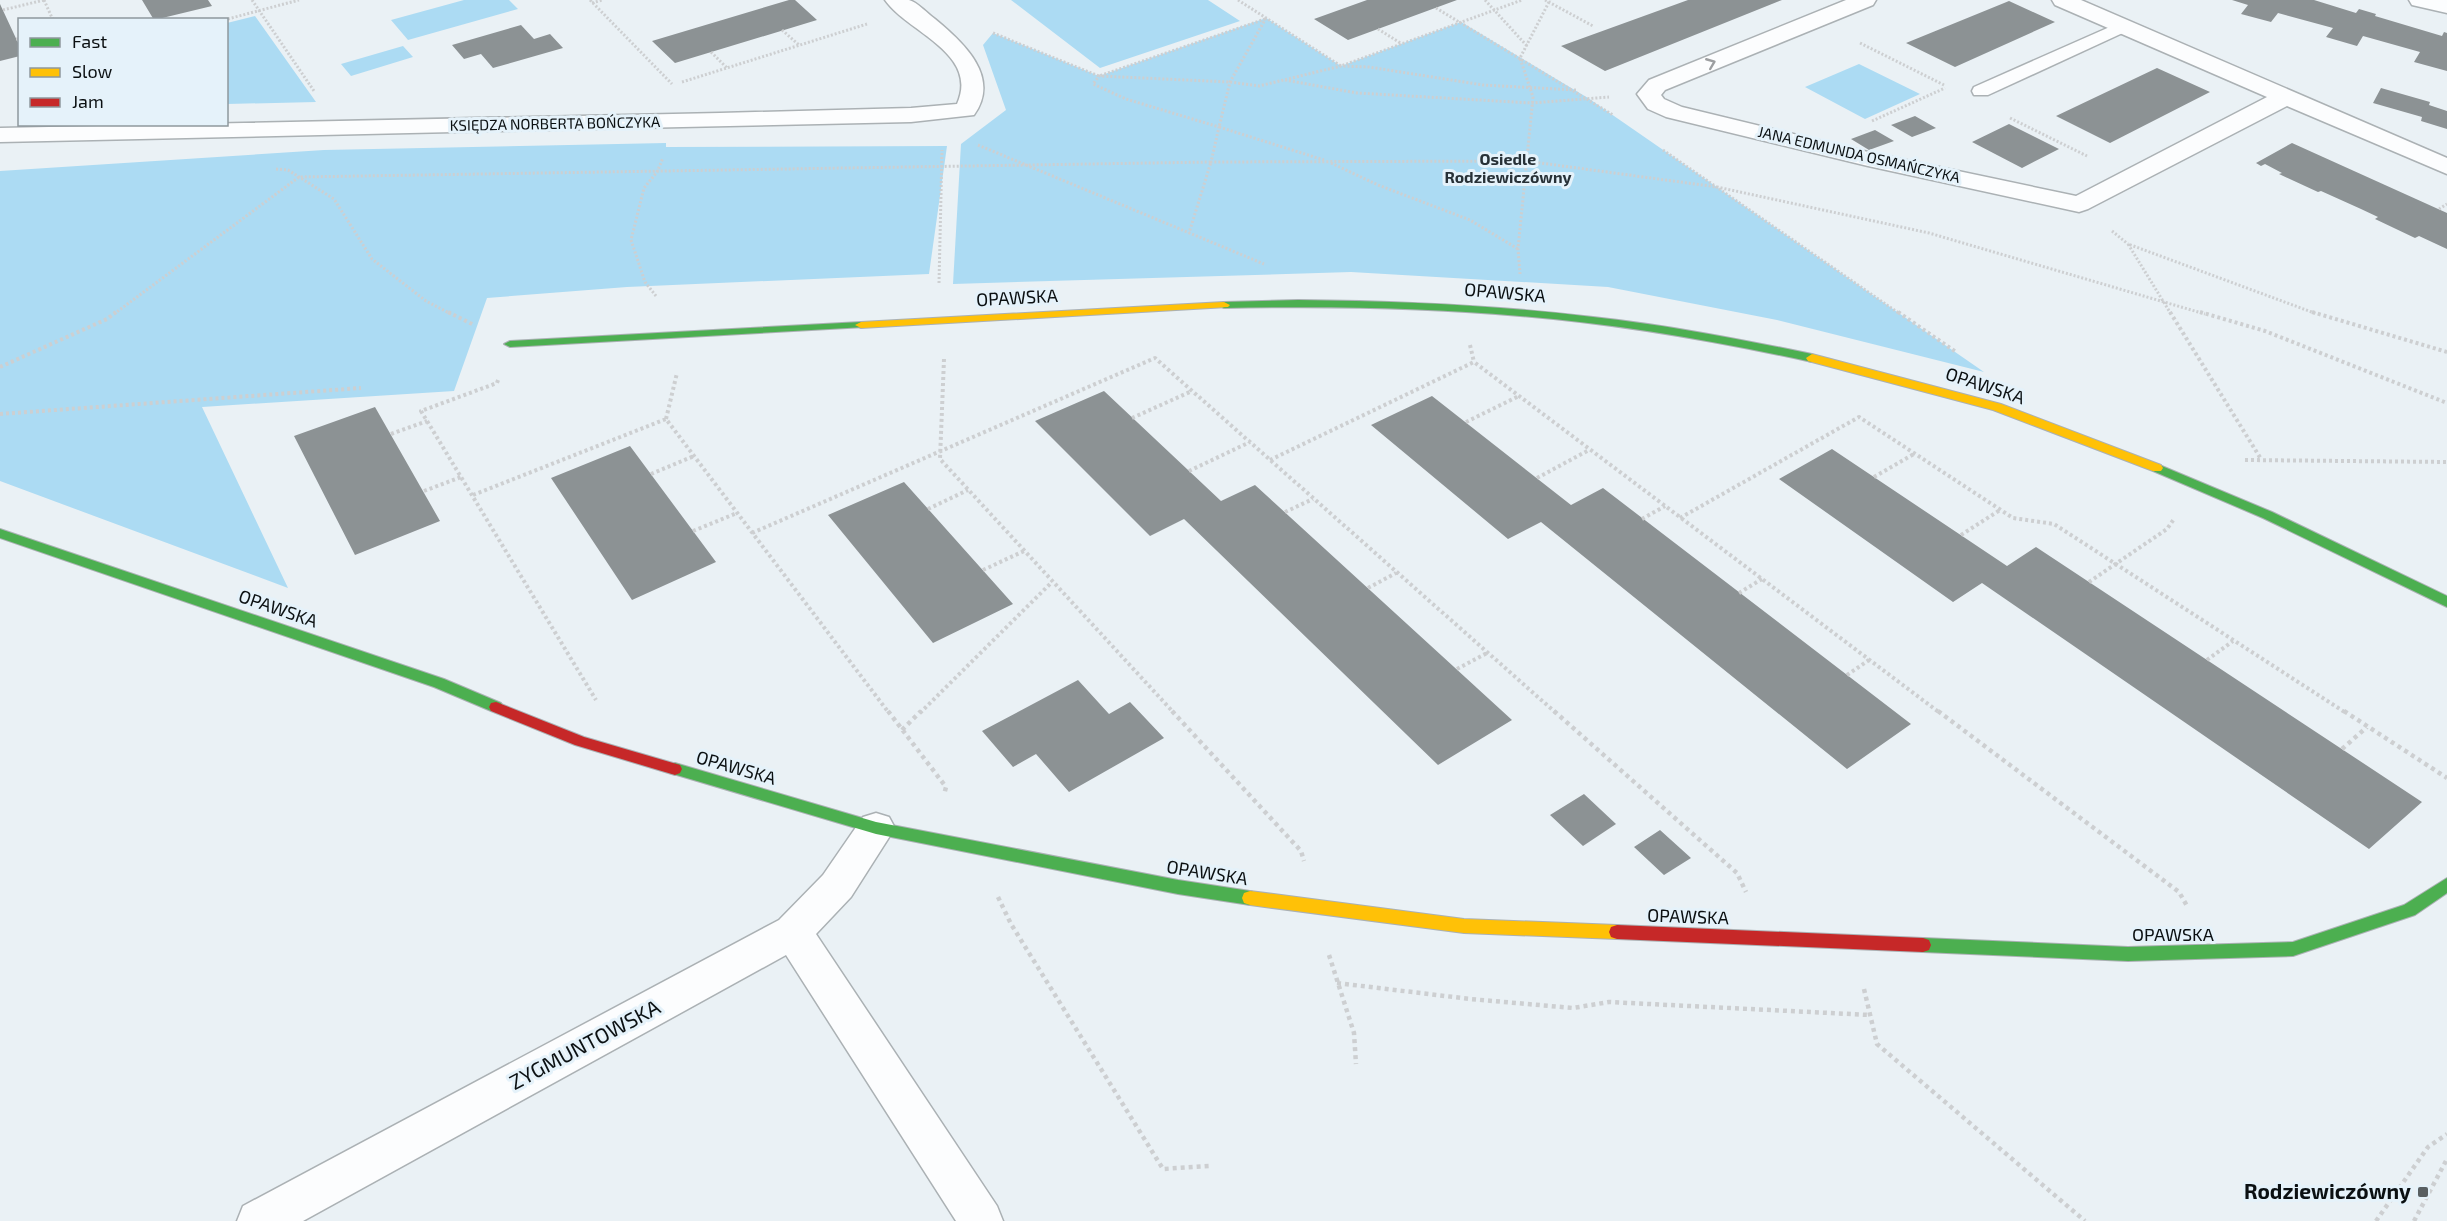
<svg xmlns="http://www.w3.org/2000/svg" width="2447" height="1221" viewBox="0 0 2447 1221" font-family="'Exo 2',sans-serif">
  <style>
    .green { fill: #acdbf3 }
    .building { fill: #8c9294 }
    .lines { fill: none; stroke-linecap: round; stroke-linejoin: round }
    .lane-casing { stroke: #abb1b4; stroke-width: 3 }
    .street-casing { stroke: #abb1b4; stroke-width: 3 }
    .fast-casing { stroke: #abb1b4; stroke-width: 2 }
    .slow-casing { stroke: #abb1b4; stroke-width: 2 }
    .jam-casing { stroke: #abb1b4; stroke-width: 2 }
    .path-far2 { stroke: #cdcfd1; stroke-width: 3; stroke-dasharray: 2 2; stroke-linecap: butt }
    .path-far1 { stroke: #cdcfd1; stroke-width: 4; stroke-dasharray: 3 3; stroke-linecap: butt }
    .path { stroke: #cdcfd1; stroke-width: 4.5; stroke-dasharray: 4 4; stroke-linecap: butt }
    .lane { fill: #fcfdfe; fill-rule: evenodd }
    .street { fill: #fcfdfe; fill-rule: evenodd }
    .fast { fill: #4caf50; fill-rule: evenodd }
    .slow { fill: #ffc107; fill-rule: evenodd }
    .jam { fill: #c62828; fill-rule: evenodd }
    .oneway { stroke: #9c9ea0 }
    .poi-dot { fill: #595f61; stroke: #e5f2fa; stroke-width: 2 }
    .labels { text-anchor: middle; stroke-width: 6; stroke-linejoin: round; paint-order: stroke }
    .far-street-label { font-size: 15px; fill: #0b1012; stroke: #e5f2fa }
    .far-neighbourhood-label { font-size: 16px; font-weight: bold; fill: #273137; stroke: #e5f2fa }
    .street-label { font-size: 18px; fill: #0b1012; stroke: #e5f2fa }
    .near-street-label { font-size: 21px; fill: #0b1012; stroke: #e5f2fa }
    .near-poi-label { font-size: 21px; font-weight: bold; fill: #0b1012; stroke: #e5f2fa; text-anchor: end }
  </style>
  <rect width="100%" height="100%" fill="#eaf1f5"/>
  <path class="green" d="M464,0H509L518,9L408,40L391,20Z
    M1011,0H1208L1240,21L1100,68Z
    M255,16L316,102L227,104V23Z
    M1266,18L1341,66L1461,22L1588,98L1984,372L1777,320L1608,287L1351,272L953,284L961,144L1006,110L983,45L993,33L1099,76Z
    M403,46L413,57L351,76L341,64Z
    M1859,64L1920,94L1865,119L1805,87Z
    M666,143V147L947,146L929,274L627,287L487,298L454,391L202,407L288,588L0,481V171L324,150Z"/>
  <path class="building" d="M142,0H208L212,6L154,20Z
    M789,0H795L817,20L675,63L652,41Z
    M1367,0H1457L1348,40L1314,19Z
    M1688,0H1782L1605,71L1561,46Z
    M2232,0H2314L2356,13L2359,9L2376,14L2375,16L2442,36L2444,32L2447,33V71L2414,62L2420,52L2363,36L2357,46L2326,37L2333,28L2278,13L2271,22L2241,14L2248,5Z
    M2009,1L2055,22L1955,67L1906,43Z
    M0,4L20,47V56L0,61Z
    M521,25L534,39L550,34L563,48L493,68L481,54L464,59L452,45Z
    M2157,68L2210,92L2110,143L2056,116Z
    M2381,88L2430,102L2429,105L2447,111V129L2421,121L2422,117L2373,103Z
    M1915,116L1936,128L1912,137L1891,125Z
    M2009,124L2059,149L2022,168L1972,142Z
    M1875,130L1894,141L1869,150L1851,139Z
    M2292,143L2447,213V249L2419,236L2415,238L2375,219L2378,217L2361,209L2321,191L2318,192L2279,174L2282,173L2265,164L2261,166L2256,163Z
    M1104,391L1221,501L1255,485L1512,720L1438,765L1184,519L1150,536L1035,421Z
    M1432,396L1571,505L1603,488L1911,724L1847,769L1541,522L1508,539L1371,425Z
    M375,407L440,521L355,555L294,436Z
    M630,446L716,562L632,600L551,478Z
    M1832,449L2007,566L2036,547L2422,802L2369,849L1982,583L1953,602L1779,479Z
    M904,482L1013,604L933,643L828,515Z
    M1078,680L1109,714L1130,702L1164,738L1069,792L1036,754L1013,767L982,731Z
    M1584,794L1616,824L1583,846L1550,815Z
    M1660,830L1691,858L1664,875L1634,847Z"/>
  <g class="lines">
    <g class="lane-casing">
      <path id="lane" d="M2121,22L2127,23L2130,27L2127,31L1988,95H1974L1972,91L1974,87Z"/>
    </g>
    <g class="street-casing">
      <path id="street" d="M885,0C892,0 902,0 909,0C917,2 928,14 935,19C964,43 1001,77 974,115L911,122L0,142V128L720,113L911,108L957,104C980,53 907,32 885,0Z
        M1846,0H1876L1873,5L1665,90L1661,95L1664,99L1682,107L1868,152L2076,196L2267,97L2055,5L2052,0H2081L2447,158V174L2287,106L2088,209L2079,212L1868,166L1666,117L1648,109L1637,94L1649,80Z
        M2409,0H2447V13L2412,5Z
        M876,813L889,817L895,828L851,897L816,934L997,1206L1003,1221H956L786,955L303,1221H237L243,1206L779,920L823,875L863,817Z"/>
    </g>
    <g class="fast-casing">
      <path id="fast" d="M1298,300C1397,301 1495,305 1593,317C1667,325 1739,339 1812,354L1818,358L1812,362C1715,341 1618,324 1520,316C1421,307 1323,306 1224,308L1218,305L1224,302Z
        M861,322L865,323V327L510,347L504,344L510,341Z
        M2157,464L2272,512L2447,596V607L2263,518L2153,471L2151,468L2153,465Z
        M0,529L444,679L501,703L503,707L501,711H491L434,687L0,538Z
        M675,763L876,822L1178,880L1250,891L1256,893L1258,898L1256,903L1250,905L1178,894L876,834L670,773L668,769L670,765Z
        M2447,878V893L2415,915L2293,956L2128,961L1923,952L1917,950L1915,945L1917,940L1923,938L2128,947L2293,942L2404,905Z"/>
    </g>
    <g class="slow-casing">
      <path id="slow" d="M1224,302L1230,305L1228,307L861,328L855,325L861,322Z
        M1812,354L2001,404L2161,465L2163,468L2161,471H2153L1993,410L1808,361L1806,358Z
        M1250,891L1464,919L1617,925L1623,927L1625,932L1623,937L1617,939L1464,933L1250,905L1244,903L1242,898L1244,893Z"/>
    </g>
    <g class="jam-casing">
      <path id="jam" d="M496,702L584,737L680,765L682,769L680,773L675,775L575,745L491,711L489,707L491,703Z
        M1617,925L1923,938L1929,940L1931,945L1929,950L1923,952L1617,939L1611,937L1609,932L1611,927Z"/>
    </g>
    <path class="path-far2" d="M44,0L53,20
      M252,0L314,91
      M590,0L672,84
      M1238,0L1341,66L1522,0
      M1485,0L1527,46
      M1545,0L1593,26
      M592,3L602,0
      M1436,8L1613,115
      M3,10L44,0
      M1266,18L1230,82L1219,127L1324,160
      M224,20L299,0
      M1378,29L1402,44
      M782,30L799,45
      M993,33L1099,76L1265,19
      M16,39H20
      M1860,43L1944,85
      M711,52L727,68
      M1285,80L1357,93L1532,103L1609,97
      M682,82L867,24
      M1576,90L1483,85L1369,67L1341,66L1259,86L1230,82L1099,76L1093,84L1126,99L1219,127L1211,162L1526,161L1717,187L1929,233L2205,314
      M2010,118L2087,156
      M1872,121L1945,88
      M978,145L1264,264
      M1663,150L1900,314
      M1331,163L1378,185L1470,220L1518,249
      M276,169L288,170L334,199L372,259L426,301L451,314
      M2439,209L2447,204
      M2112,231L2128,244
      M1520,274L1518,249L1533,97L1520,58L1550,0
      M939,283L942,150
      M656,296L645,282L631,240L644,188L657,172L663,158
      M114,314L299,177L1211,162L1189,233
      M2171,314L2128,244L2317,314"/>
    <path class="path-far1" d="M448,312L474,325
      M1898,312L1956,352
      M2170,312L2261,459
      M2200,312L2265,331L2447,403
      M2312,312L2447,352
      M1470,345L1474,362
      M944,359L940,459L1174,713
      M0,367L107,319L116,312
      M498,380L497,383L421,411L596,700
      M0,414L361,388
      M1132,418L1192,391
      M666,419L677,373
      M1466,422L1519,396
      M391,434L427,421
      M1270,460L1474,362L1940,713
      M2245,460L2447,462
      M1189,471L1250,442
      M651,474L694,456
      M1874,477L1914,454
      M1537,478L1589,450
      M424,491L461,477
      M473,495L666,419L889,713
      M928,509L968,490
      M1285,512L1313,499
      M1680,518L1859,417L2013,518L2054,524L2346,713
      M1642,519L1665,506
      M693,531L737,513
      M752,533L1155,358L1556,713
      M1961,535L2000,510
      M983,570L1024,551
      M2089,582L2167,529L2174,519
      M1368,588L1396,573
      M1739,593L1762,579
      M2207,660L2233,641
      M1457,669L1487,653
      M1847,675L1869,660
      M920,713L1052,582"/>
    <path class="path" d="M888,711L946,787L944,795
      M1172,711L1301,851L1304,861
      M1554,711L1737,873L1746,892
      M1938,711L2179,892L2187,906
      M2344,711L2447,778
      M902,730L921,711
      M2342,749L2367,727
      M998,897L1011,924L1163,1169L1209,1166
      M1329,955L1354,1033L1356,1064
      M1337,983L1470,999L1573,1008L1609,1002L1870,1015
      M1864,989L1877,1044L2085,1221
      M2376,1221L2428,1147L2447,1134
      M2414,1221L2447,1159"/>
    <use href="#lane" class="lane"/>
    <use href="#street" class="street"/>
    <use href="#fast" class="fast"/>
    <use href="#slow" class="slow"/>
    <use href="#jam" class="jam"/>
  </g>
  <defs><path id="oneway-chevron" d="M-2-3.5L2.5 0L-2 3.5" fill="none" stroke-width="1.6" stroke-linecap="round" stroke-linejoin="round" transform="scale(1.5)"/></defs>
  <use class="oneway" href="#oneway-chevron" transform="translate(1711 63) rotate(-22)"/>
  <rect class="poi-dot" x="2417" y="1186" width="12" height="12" rx="3"/>
  <g class="labels">
    <g class="far-street-label">
      <text transform="translate(555 124) rotate(-1)" y="5">KSIĘDZA NORBERTA BOŃCZYKA</text>
      <text transform="translate(1859 155) rotate(13)" y="5">JANA EDMUNDA OSMAŃCZYKA</text>
    </g>
    <g class="far-neighbourhood-label">
      <text x="1508" y="165">Osiedle<tspan x="1508" dy="18">Rodziewiczówny</tspan></text>
    </g>
    <g class="street-label">
      <text transform="translate(1505 293) rotate(5)" y="6">OPAWSKA</text>
      <text transform="translate(1017 298) rotate(-3)" y="6">OPAWSKA</text>
      <text transform="translate(1985 386) rotate(18)" y="6">OPAWSKA</text>
      <text transform="translate(278 609) rotate(19)" y="6">OPAWSKA</text>
      <text transform="translate(736 768) rotate(16)" y="6">OPAWSKA</text>
      <text transform="translate(1207 873) rotate(9)" y="6">OPAWSKA</text>
      <text transform="translate(1688 917) rotate(2)" y="6">OPAWSKA</text>
      <text x="2173" y="941">OPAWSKA</text>
    </g>
    <g class="near-street-label">
      <text transform="translate(585 1045) rotate(-28)" y="7">ZYGMUNTOWSKA</text>
    </g>
    <g class="near-poi-label">
      <text x="2411" y="1199">Rodziewiczówny</text>
    </g>
  </g>
  <rect x="18" y="18" width="210" height="108" fill="#e5f2fa" stroke="#8e989d" stroke-width="1.5"/>
  <rect x="30" y="38" width="30" height="9" fill="#4caf50" stroke="#8e989d" stroke-width="1.5"/>
  <text x="72" y="48" font-size="18" fill="#0b1012">Fast</text>
  <rect x="30" y="68" width="30" height="9" fill="#ffc107" stroke="#8e989d" stroke-width="1.5"/>
  <text x="72" y="78" font-size="18" fill="#0b1012">Slow</text>
  <rect x="30" y="98" width="30" height="9" fill="#c62828" stroke="#8e989d" stroke-width="1.5"/>
  <text x="72" y="108" font-size="18" fill="#0b1012">Jam</text>
</svg>
